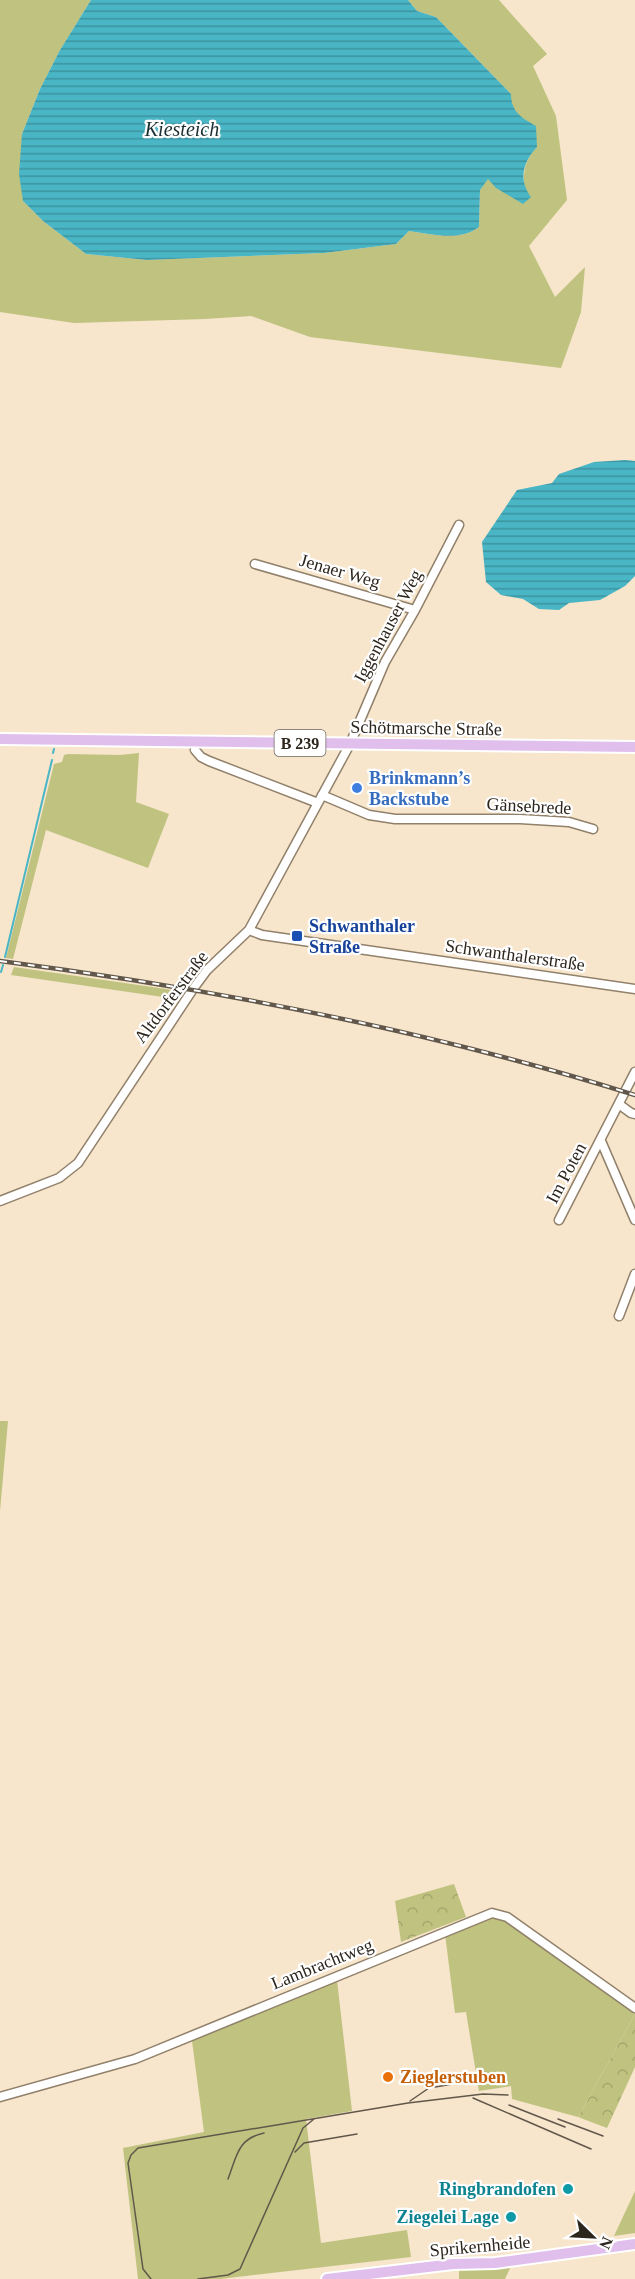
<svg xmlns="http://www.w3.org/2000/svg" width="635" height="2279" viewBox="0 0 635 2279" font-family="'Times New Roman',serif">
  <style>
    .green { fill: #bfc37f }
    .forest { fill: url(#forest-crowns) }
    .water { fill: url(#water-rules) }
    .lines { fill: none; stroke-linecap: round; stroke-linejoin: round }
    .stream { stroke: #49b5c5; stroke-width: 2 }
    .minor-casing { stroke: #91806a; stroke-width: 11 }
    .major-casing { stroke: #fff; stroke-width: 14 }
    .minor { stroke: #fff; stroke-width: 8 }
    .major { stroke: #e1bfec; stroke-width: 10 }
    .tram { stroke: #61574a; stroke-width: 1.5 }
    .rail-casing { stroke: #61574a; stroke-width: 4.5 }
    .rail { stroke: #fff; stroke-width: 2; stroke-dasharray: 7; stroke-linecap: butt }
    .shop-dot { fill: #3f7fe0; stroke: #fff; stroke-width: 2 }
    .transit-dot { fill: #1a4fb4; stroke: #fff; stroke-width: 2 }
    .food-dot { fill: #e8710a; stroke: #fff; stroke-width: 2 }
    .culture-dot { fill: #0f9aa8; stroke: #fff; stroke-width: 2 }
    .labels { text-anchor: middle; stroke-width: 4.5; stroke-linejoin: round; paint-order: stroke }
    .shield { fill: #fff; stroke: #6c6761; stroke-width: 1.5 }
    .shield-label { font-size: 16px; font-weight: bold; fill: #2d261d }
    .street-label { font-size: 18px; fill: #2d261d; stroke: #fff }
    .shop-label { font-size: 18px; font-weight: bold; fill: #366cbe; stroke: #fff; text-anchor: start }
    .transit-label { font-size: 18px; font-weight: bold; fill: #164399; stroke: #fff; text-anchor: start }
    .food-label { font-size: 18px; font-weight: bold; fill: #c56008; stroke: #fff; text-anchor: start }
    .culture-label { font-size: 18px; font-weight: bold; fill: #0d838f; stroke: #fff; text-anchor: end }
    .water-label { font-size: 20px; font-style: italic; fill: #1a2e31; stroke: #fff }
  </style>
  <defs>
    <pattern id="forest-crowns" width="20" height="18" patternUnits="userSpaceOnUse" patternTransform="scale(1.5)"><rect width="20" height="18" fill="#bfc37f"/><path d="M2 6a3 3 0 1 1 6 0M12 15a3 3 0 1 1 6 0" fill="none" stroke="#a4a76d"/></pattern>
    <pattern id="water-rules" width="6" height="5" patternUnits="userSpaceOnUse" patternTransform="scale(1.5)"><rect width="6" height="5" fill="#49b5c5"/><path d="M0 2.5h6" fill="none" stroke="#3d939f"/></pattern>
  </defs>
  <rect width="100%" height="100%" fill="#f7e5cc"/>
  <path class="green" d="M0,0H91L60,50L40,89L22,134L23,201L43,221L86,254L147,260L324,253L396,244L409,231C432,234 459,242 479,227L480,190L488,178L524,188C523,171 525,160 537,147L511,104V94L436,17L417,11L408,0H499L547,54L533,66L556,116L567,200L529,246L555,297L585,267L581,312L561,368L310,337L251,316L205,319L74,323L0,312Z
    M139,753L136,802L169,814L148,868L46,830L13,959L6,958L54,764L62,762L64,755L68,754L120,755Z
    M14,967L166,989L182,992L177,999L11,975Z
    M0,1421H8L0,1511Z
    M492,1916L504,1919L635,2010V2014L578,2117L512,2099L511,2086L479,2091L466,2012L455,2013L445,1934Z
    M337,1980L352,2111L306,2119L321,2243L407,2230L411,2257L220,2279H138L123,2148L204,2132L192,2041Z
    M635,2191V2233L614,2236Z
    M511,2266L505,2279H459V2269Z"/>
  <path class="forest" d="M454,1884L466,1917L401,1942L395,1901Z
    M635,2014V2067L607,2128L578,2117Z"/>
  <path class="water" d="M91,0H408L417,11L436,17L511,94C511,112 522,118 536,126L537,147C523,162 518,180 531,197L523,204L496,188L488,179L480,190L479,227C459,242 432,234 409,231L396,244L324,253L147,260L86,254L43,221L23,201L19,174L22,134L40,89L60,50Z
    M625,460L635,461V576L625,586L600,600L569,603L559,610L539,609L523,599L501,595L486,582L482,542L517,490L552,483L559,474L594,462Z"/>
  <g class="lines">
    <path class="stream" d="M53,753L54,749
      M5,957L52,760
      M1,972L3,965"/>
    <g class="minor-casing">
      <path id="minor" d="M255,564L415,610
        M195,750L201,757L209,761L318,803
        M322,795L369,815L395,819H520L569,822L593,829
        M249,930L262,935L635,989
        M620,1105L631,1113L635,1114
        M601,1141L635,1220
        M0,1201L59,1178L78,1163L193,989L207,970L249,930L350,744L385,662L415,610L459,525
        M559,1220L635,1072
        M619,1316L635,1274
        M0,2097L135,2059L492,1913L507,1917L635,2008"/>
    </g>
    <g class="major-casing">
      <path id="major" d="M0,739L635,747
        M327,2279L453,2264L495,2263L635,2244"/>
    </g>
    <use href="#minor" class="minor"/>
    <use href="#major" class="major"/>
    <path class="tram" d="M473,2098L591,2149
      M410,2101L429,2088L453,2084
      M509,2105L565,2127
      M558,2119L603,2136
      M295,2152L304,2143L357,2134
      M228,2179C237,2156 237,2139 264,2133
      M151,2279L143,2269L128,2163L131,2155L138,2148L408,2103L483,2094L508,2095
      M198,2279L228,2275L240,2269L303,2128L314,2119"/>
    <g class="rail-casing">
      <path id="rail" d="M0,961C215,989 428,1030 635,1095"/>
    </g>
    <use href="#rail" class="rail"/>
  </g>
  <circle class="shop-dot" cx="357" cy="788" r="6"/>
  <rect class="transit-dot" x="291" y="930" width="12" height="12" rx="3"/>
  <circle class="food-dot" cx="388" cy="2077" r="6"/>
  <g class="culture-dot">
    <circle cx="568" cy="2189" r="6"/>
    <circle cx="511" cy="2217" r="6"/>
  </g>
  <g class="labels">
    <rect class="shield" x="274.5" y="730" width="51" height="26" rx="4.5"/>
    <g class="shield-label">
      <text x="300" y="749">B 239</text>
    </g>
    <g class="street-label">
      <text transform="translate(340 571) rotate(16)" y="6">Jenaer Weg</text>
      <text transform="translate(388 626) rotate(-62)" y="6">Iggenhauser Weg</text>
      <text transform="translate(426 728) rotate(1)" y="6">Schötmarsche Straße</text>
      <text transform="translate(529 806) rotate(3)" y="6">Gänsebrede</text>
      <text transform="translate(515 955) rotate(8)" y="6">Schwanthalerstraße</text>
      <text transform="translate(171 997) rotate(-53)" y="6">Altdorferstraße</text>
      <text transform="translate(566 1173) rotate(-62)" y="6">Im Poten</text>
      <text transform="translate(322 1964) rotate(-22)" y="6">Lambrachtweg</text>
      <text transform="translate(480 2246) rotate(-5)" y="6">Sprikernheide</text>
    </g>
    <g class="shop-label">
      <text x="369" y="784">Brinkmann’s<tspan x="369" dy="21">Backstube</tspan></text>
    </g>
    <g class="transit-label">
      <text x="309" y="932">Schwanthaler<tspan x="309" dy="21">Straße</tspan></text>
    </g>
    <g class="food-label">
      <text x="400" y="2083">Zieglerstuben</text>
    </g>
    <g class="culture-label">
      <text x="556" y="2195">Ringbrandofen</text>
      <text x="499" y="2223">Ziegelei Lage</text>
    </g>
    <g class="water-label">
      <text x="182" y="136">Kiesteich</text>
    </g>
  </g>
  <g transform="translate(593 2237) rotate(114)" stroke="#ffffff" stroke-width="4.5" paint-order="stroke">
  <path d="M0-4.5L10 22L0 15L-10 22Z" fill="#2d261d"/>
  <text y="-9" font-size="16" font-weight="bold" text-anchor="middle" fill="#2d261d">N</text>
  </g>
</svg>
